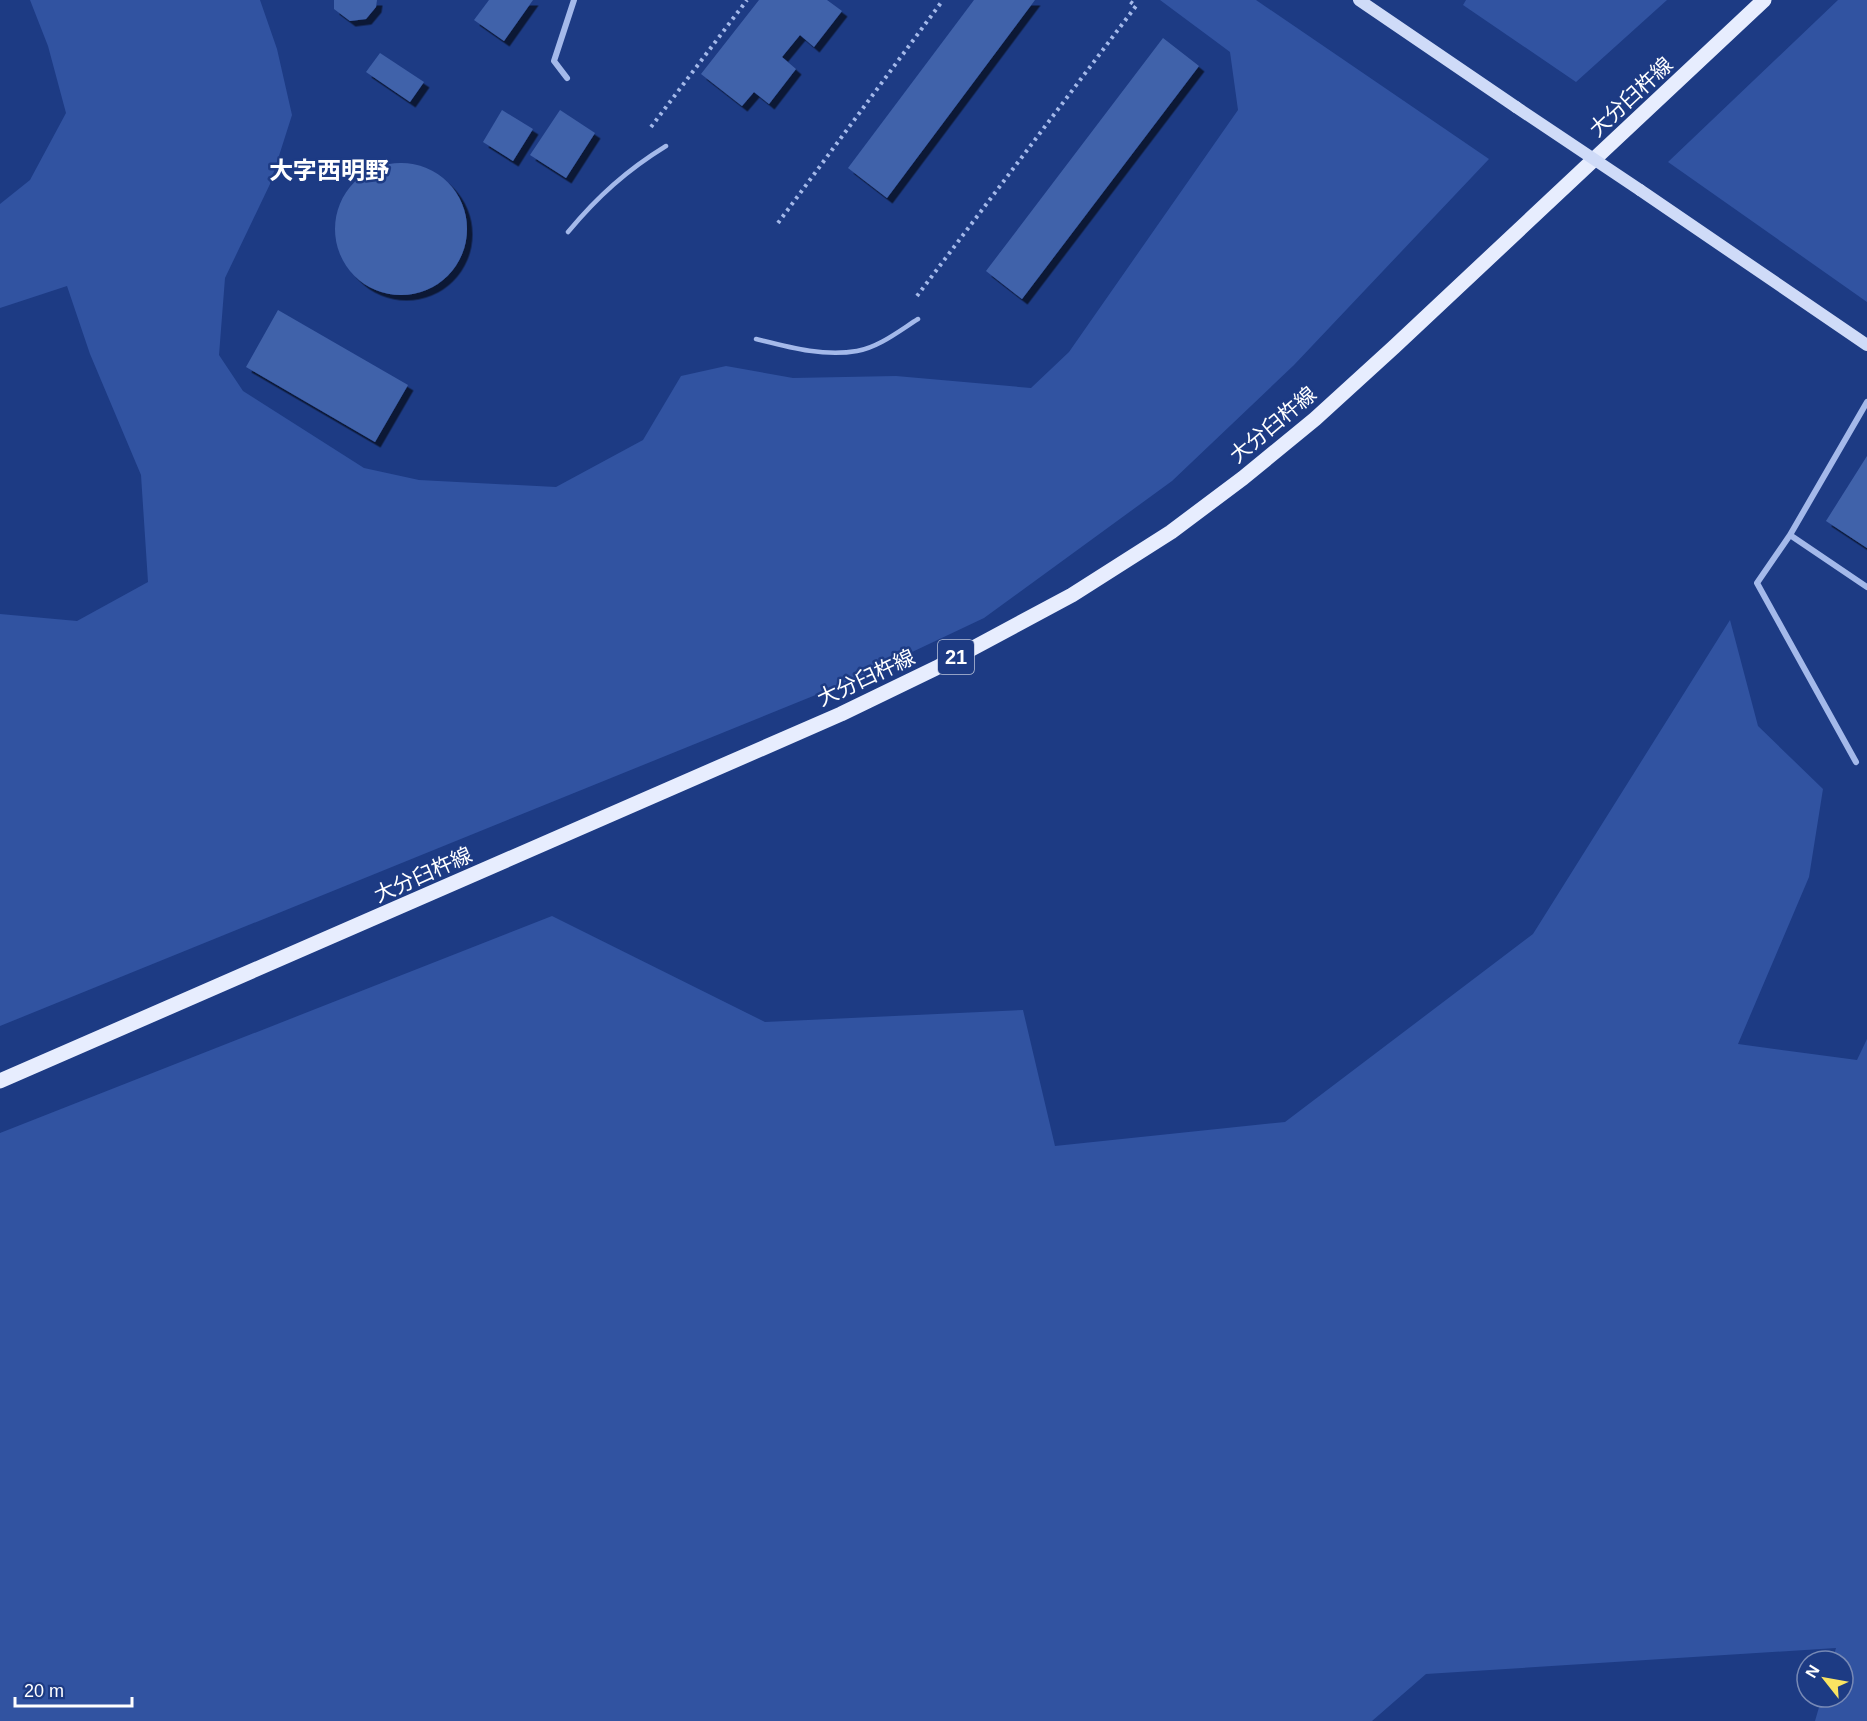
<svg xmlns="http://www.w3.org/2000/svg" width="1867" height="1721" viewBox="0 0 1867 1721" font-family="Arial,'Noto Sans JP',sans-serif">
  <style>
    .green { fill: #3153a1 }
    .building { fill: #4162aa; filter: url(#shadow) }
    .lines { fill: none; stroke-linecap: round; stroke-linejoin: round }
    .path { stroke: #a4b9ea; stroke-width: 4; stroke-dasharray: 3 4.5; stroke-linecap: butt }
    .lane { stroke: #a4b9ea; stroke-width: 4.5 }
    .street { stroke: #a4b9ea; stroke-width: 6 }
    .secondary { stroke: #cfdbf8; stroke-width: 12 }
    .primary { stroke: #e7edfe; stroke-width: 15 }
    .secondary-bridge { stroke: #cfdbf8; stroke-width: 12 }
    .labels { text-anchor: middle; stroke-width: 5; stroke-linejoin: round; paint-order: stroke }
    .shield { fill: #1d3b84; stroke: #bbc4da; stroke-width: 1.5 }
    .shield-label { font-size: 20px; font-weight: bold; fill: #fff }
    .street-label { font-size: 21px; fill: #fff; stroke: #1d3b84 }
    .quarter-label { font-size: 24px; font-weight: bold; fill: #fff; stroke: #1d3b84 }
  </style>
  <defs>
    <filter id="shadow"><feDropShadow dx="5.5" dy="5.5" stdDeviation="0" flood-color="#0009"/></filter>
  </defs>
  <rect width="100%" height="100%" fill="#1d3b84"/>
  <path class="green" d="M30,0H260L277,49L292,115L270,184L225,278L219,355L243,391L364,468L419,480L556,487L643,440L681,376L726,366L793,378L896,376L1031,388L1069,352L1238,110L1230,52L1160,0H1256L1489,159L1294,365L1172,481L984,618L855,679L0,1026V614L77,621L148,582L141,475L90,354L67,286L0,308V204L30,180L66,113L48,46Z
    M1466,0H1667L1576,82L1463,5Z
    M1838,0H1867V302L1668,162Z
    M1730,620L1758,726L1823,789L1809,877L1738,1044L1857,1060L1867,1039V1721H1815L1822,1697H1843V1661H1832L1836,1648L1426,1674L1372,1721H0V1133L552,916L765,1022L1023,1010L1055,1146L1285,1122L1533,934Z"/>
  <path class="building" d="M334,0H377L376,7L366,19L350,21L334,9Z
    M489,0H533L504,41L474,20Z
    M759,0H827L842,11L814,47L800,35L782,57L796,69L769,104L754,92L742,106L701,74Z
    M974,0H1035L887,198L848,168Z
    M1163,38L1199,66L1022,299L986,271Z
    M380,53L424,82L410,102L366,72Z
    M502,110L533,129L513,161L483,142Z
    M560,110L595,133L566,178L530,155Z
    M335 229a66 66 0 1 1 132 0a66 66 0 1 1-132 0Z
    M278,310L408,385L375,442L246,367Z
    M1867,456V548L1826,521Z"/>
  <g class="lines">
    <path class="path" d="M651,127L747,0
      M778,223L943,0
      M917,296L1136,6L1128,0"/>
    <path class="lane" d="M568,232C598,196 627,170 666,146
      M756,339C788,347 823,357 857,351C879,347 899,331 918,319"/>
    <path class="street" d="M567,78L554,61L574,0
      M1790,535L1867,587
      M1856,762L1757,583L1790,535L1867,402"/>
    <path class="secondary" d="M1359,0L1516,107
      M1640,190L1867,345"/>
    <path class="primary" d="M0,1081L841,714L936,668L1072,595L1171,532L1243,478L1315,419L1394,347L1764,0"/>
    <path class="secondary-bridge" d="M1516,107L1640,190"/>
  </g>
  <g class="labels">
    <rect class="shield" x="938" y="640" width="36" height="34" rx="4.5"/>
    <g class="shield-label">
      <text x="956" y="664">21</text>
    </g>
    <g class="street-label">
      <text transform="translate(1631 97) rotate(-43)" y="7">大分臼杵線</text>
      <text transform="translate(1273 425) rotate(-40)" y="7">大分臼杵線</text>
      <text transform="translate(866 678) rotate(-25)" y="7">大分臼杵線</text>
      <text transform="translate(423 875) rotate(-24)" y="7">大分臼杵線</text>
    </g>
    <g class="quarter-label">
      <text x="329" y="179">大字西明野</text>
    </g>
  </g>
  <g transform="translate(1825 1679) rotate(301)"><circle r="28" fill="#1d3b84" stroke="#7789b5" stroke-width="1.5"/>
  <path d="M0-4.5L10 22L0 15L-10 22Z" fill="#fae462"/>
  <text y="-9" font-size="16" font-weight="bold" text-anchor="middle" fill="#ffffff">N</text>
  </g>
  <path d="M15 1697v9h117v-9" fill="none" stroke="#ffffff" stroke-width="3"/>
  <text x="24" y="1697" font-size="18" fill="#ffffff" stroke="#1d3b84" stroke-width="4.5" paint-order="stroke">20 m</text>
</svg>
